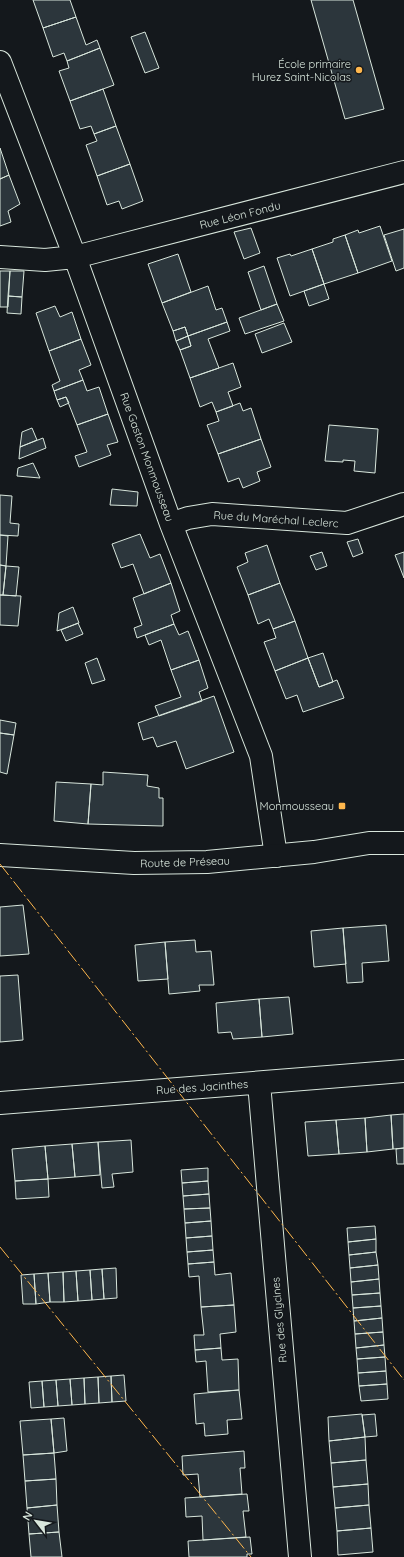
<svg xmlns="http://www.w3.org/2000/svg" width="404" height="1557" viewBox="0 0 404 1557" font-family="Quicksand,sans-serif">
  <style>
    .building { fill: #2c363c; stroke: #d8e6dc }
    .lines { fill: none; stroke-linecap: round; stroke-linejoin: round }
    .street-casing { stroke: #d8e6dc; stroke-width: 24 }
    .secondary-casing { stroke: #d8e6dc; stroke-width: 24 }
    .street { stroke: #14181c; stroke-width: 22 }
    .secondary { stroke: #14181c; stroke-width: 22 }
    .power { stroke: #ffb74d; stroke-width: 1; stroke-dasharray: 14 3 2 3; stroke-linecap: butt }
    .poi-dot { fill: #ffb74d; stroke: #14181c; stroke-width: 1.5 }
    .labels { text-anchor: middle; stroke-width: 3; stroke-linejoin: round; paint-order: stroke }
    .poi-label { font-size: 11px; fill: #d8e6dc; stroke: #14181c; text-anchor: end }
    .street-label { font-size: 11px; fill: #d8e6dc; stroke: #14181c }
  </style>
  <rect width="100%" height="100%" fill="#14181c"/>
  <path class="building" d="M33,0H70L76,17L43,28Z
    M311,0H353L384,109L345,119Z
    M76,17L86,45L97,40L100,48L67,61L64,53L53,57L43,28Z
    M145,32L159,68L145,73L131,37Z
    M100,48L114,85L70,101L59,71L69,68L67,61Z
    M103,89L116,126L94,134L91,126L80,129L70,101Z
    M116,126L130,164L97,176L86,145L97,141L94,134Z
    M0,148L9,175L0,179Z
    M130,164L143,201L122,209L119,201L107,205L97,176Z
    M9,175L20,204L8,211L11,222L0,226V179Z
    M380,226L392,261L358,273L345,235L358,230L359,233Z
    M251,228L260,253L244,259L234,232Z
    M404,229V268L396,271L384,235Z
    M345,235L358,273L324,284L312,249L333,242V239Z
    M312,249L324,284L290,296L277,258L290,254L291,256Z
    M178,254L191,292L162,303L148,264Z
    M264,266L277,304L261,310L248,272Z
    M0,271H10L8,307H0Z
    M10,271H24L22,297L8,296Z
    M324,284L329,299L309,306L304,291Z
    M208,286L216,310L222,308L227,322L188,336L185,327L173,331L162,303Z
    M8,296L22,297L21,314L7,313Z
    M277,304L284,321L245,334L239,318Z
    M55,306L60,317L72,312L81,339L49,351L36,313Z
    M227,322L230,331L208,339L219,368L190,378L180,350L191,346L188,336Z
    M284,323L292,342L262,353L255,334Z
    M185,327L188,336L176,341L173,331Z
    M188,336L191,346L180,350L176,341Z
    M81,339L91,365L79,370L83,380L54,391L52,385L60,381L49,351Z
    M233,363L241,387L228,392L233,406L216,412L212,402L200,407L190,378Z
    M83,380L87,391L99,387L108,414L77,425L66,397L57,400L54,391Z
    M66,397L69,403L60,407L57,400Z
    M240,403L243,411L251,408L261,439L218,454L207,425L219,421L216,412Z
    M108,414L118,442L107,445L111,455L79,467L75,456L87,452L77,425Z
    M329,425L378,429L375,473L354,471L355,461L343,460V462L325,461Z
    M32,428L37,440L20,447L22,432Z
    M43,438L46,448L19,459L20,447Z
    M261,439L271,467L257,472L260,481L243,488L239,478L228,482L218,454Z
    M33,463L40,478L17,476L18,468Z
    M112,489L138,492L137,506L110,505Z
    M0,495L12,496L10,523L19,524L18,536L0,535Z
    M140,534L150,558L160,554L171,583L144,594L133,564L121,568L112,544Z
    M0,535L8,536L6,566L0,565Z
    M358,539L363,553L353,557L347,542Z
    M267,545L280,583L248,595L237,567L248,562L245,553Z
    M322,552L327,566L316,570L310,556Z
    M404,552V578L395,555Z
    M0,565L6,566L3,595H0Z
    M6,566L19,567L16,596L3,595Z
    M171,583L180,611L171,615L174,624L137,638L134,628L142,625L133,598Z
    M280,583L295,621L273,629L269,619L258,624L248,595Z
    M0,595L21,596L18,626L0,625Z
    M73,607L79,623L57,631L59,613Z
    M295,621L308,658L275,671L264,642L276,638L273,629Z
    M78,623L83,634L66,641L61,630Z
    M174,624L179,635L188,631L199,660L171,670L161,640L149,645L145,635Z
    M323,653L333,682L319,687L308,658Z
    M97,658L105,680L92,684L85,663Z
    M308,658L319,687L337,680L344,698L303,712L297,695L286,699L275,671Z
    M199,660L208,688L199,692L202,701L159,716L155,706L181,697L171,670Z
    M214,696L234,752L186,769L176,741L157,747L153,737L143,740L138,723Z
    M0,720L16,723L14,735L0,733Z
    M0,733L14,735L7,774L0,772Z
    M103,772L148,775L147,786L159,788V798H163V826L88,824L91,784L103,785Z
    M56,782L91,784L88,824L54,821Z
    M23,905L29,954L0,956V907Z
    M386,925L389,961L362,963L363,982L347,983L343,928Z
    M343,928L346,964L314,967L311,931Z
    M195,940L196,952L211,951L214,985H199L200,991L169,994L165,942Z
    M165,942L168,979L138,981L135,945Z
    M18,975L23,1040L0,1042V976Z
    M289,997L293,1034L262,1037L259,999Z
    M259,999L262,1037L233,1039L231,1032L218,1033L216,1003Z
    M404,1114V1148L393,1149L391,1115Z
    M391,1115L393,1149L367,1152L365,1118Z
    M365,1118L367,1152L339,1154L336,1120Z
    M336,1120L339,1154L308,1156L305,1122Z
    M131,1140L133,1172L112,1174L114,1187L102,1188L98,1142Z
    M98,1142L100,1175L75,1177L72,1144Z
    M72,1144L75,1177L48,1179L45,1146Z
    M45,1146L48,1179L15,1181L12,1149Z
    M404,1148V1164H397L396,1149Z
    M208,1168V1181L182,1183L181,1170Z
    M48,1179L49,1197L16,1199L15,1181Z
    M208,1181L209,1194L183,1196L182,1183Z
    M209,1194L210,1208L184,1209L183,1196Z
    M210,1208L211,1221L185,1223L184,1209Z
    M211,1221L212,1236L186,1238L185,1223Z
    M375,1226L376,1239L348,1242L347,1228Z
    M212,1236L213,1250L187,1252L186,1238Z
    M376,1239V1252L349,1255L348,1242Z
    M213,1250L214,1262L188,1264L187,1252Z
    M376,1252L378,1265L350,1268L349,1255Z
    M214,1262L215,1275L231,1273L234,1305L201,1307L199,1276L189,1277L188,1264Z
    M378,1265L379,1279L351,1282L350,1268Z
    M116,1268L117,1298L104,1299L102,1269Z
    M102,1269L104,1299L92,1300L90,1270Z
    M90,1270L92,1300L78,1301L76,1271Z
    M76,1271L78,1301L64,1302L63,1272Z
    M63,1272L64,1302H50L48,1273Z
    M48,1273L50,1302L36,1304L34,1274Z
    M34,1274L36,1304H23L21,1275Z
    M379,1279L380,1293L352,1295L351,1282Z
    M380,1293L381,1306L353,1308L352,1295Z
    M234,1305L236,1332L220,1334L221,1348L195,1350L194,1335H204L201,1307Z
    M381,1306L382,1318L354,1321L353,1308Z
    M382,1318L383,1332L355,1334L354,1321Z
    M383,1332L384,1345L356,1348L355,1334Z
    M384,1345L385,1357L357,1359L356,1348Z
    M221,1348L222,1360L238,1359L239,1390L208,1392L206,1361L196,1362L195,1350Z
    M385,1357L386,1371L358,1373L357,1359Z
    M386,1371L387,1384L359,1386L358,1373Z
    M124,1375L126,1401L112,1402L111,1376Z
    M111,1376L112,1402L99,1403L98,1377Z
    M98,1377L99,1403L85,1404L84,1378Z
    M84,1378L85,1404L72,1405L70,1379Z
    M70,1379L72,1405L58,1406L56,1380Z
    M56,1380L58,1406L44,1407L42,1381Z
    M42,1381L44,1407L31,1408L29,1382Z
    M387,1384L388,1399L361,1401L359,1386Z
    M239,1390L242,1419L227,1420L228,1434L205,1436L204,1423L196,1424L194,1394Z
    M362,1414L365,1437L329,1441L328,1417Z
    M375,1414L377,1436L365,1437L362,1415Z
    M64,1418L67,1451L54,1453L51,1419Z
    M51,1419L54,1453L23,1455L20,1421Z
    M365,1437L366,1460L331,1463L329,1441Z
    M244,1451L245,1468H240L242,1494L200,1497L198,1474L183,1475L182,1456Z
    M54,1453L56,1479L25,1481L23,1455Z
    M366,1460L368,1484L333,1487L331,1463Z
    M56,1479L57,1505L27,1508L25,1481Z
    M368,1484L369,1505L335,1508L333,1487Z
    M247,1494L249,1511H243L246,1537L203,1540L202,1516L186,1517L185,1498Z
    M57,1505L59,1532L29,1534L27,1508Z
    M369,1505L371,1528L337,1531L335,1508Z
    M371,1528L373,1552L338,1555L337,1531Z
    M59,1532L62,1557H31L29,1534Z
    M250,1537L252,1554H247V1557H189L188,1541Z"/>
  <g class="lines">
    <g class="street-casing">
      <path id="street" d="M0,62L75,257L171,524L261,756L276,856
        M0,257L45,260L75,257L404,172
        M171,524L188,518L212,514L347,523L404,504
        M259,1083L300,1557
        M0,1103L404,1071"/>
    </g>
    <g class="secondary-casing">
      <path id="secondary" d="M0,855L134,863L207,862L314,852L369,843H404"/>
    </g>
    <use href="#street" class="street"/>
    <use href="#secondary" class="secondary"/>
    <path class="power" d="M0,864L404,1380
      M0,1247L251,1557"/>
  </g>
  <g class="poi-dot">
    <circle cx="359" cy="70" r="4"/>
    <rect x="338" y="802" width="8" height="8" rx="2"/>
  </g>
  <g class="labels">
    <g class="poi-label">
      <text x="351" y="68">École primaire<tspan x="351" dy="13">Hurez Saint-Nicolas</tspan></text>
      <text x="334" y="810">Monmousseau</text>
    </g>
    <g class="street-label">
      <text transform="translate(240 215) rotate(-14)" y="4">Rue Léon Fondu</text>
      <text transform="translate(147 457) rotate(70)" y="4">Rue Gaston Monmousseau</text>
      <text transform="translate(276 519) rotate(4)" y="4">Rue du Maréchal Leclerc</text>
      <text transform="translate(185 862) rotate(-2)" y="4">Route de Préseau</text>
      <text transform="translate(202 1087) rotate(-4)" y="4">Rue des Jacinthes</text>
      <text transform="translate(279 1320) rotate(-95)" y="4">Rue des Glycines</text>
    </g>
  </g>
  <g transform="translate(36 1521) rotate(301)" stroke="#14181c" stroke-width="3" paint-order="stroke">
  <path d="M0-3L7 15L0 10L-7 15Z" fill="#d8e6dc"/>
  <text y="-6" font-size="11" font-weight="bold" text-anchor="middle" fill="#d8e6dc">N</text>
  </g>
</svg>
